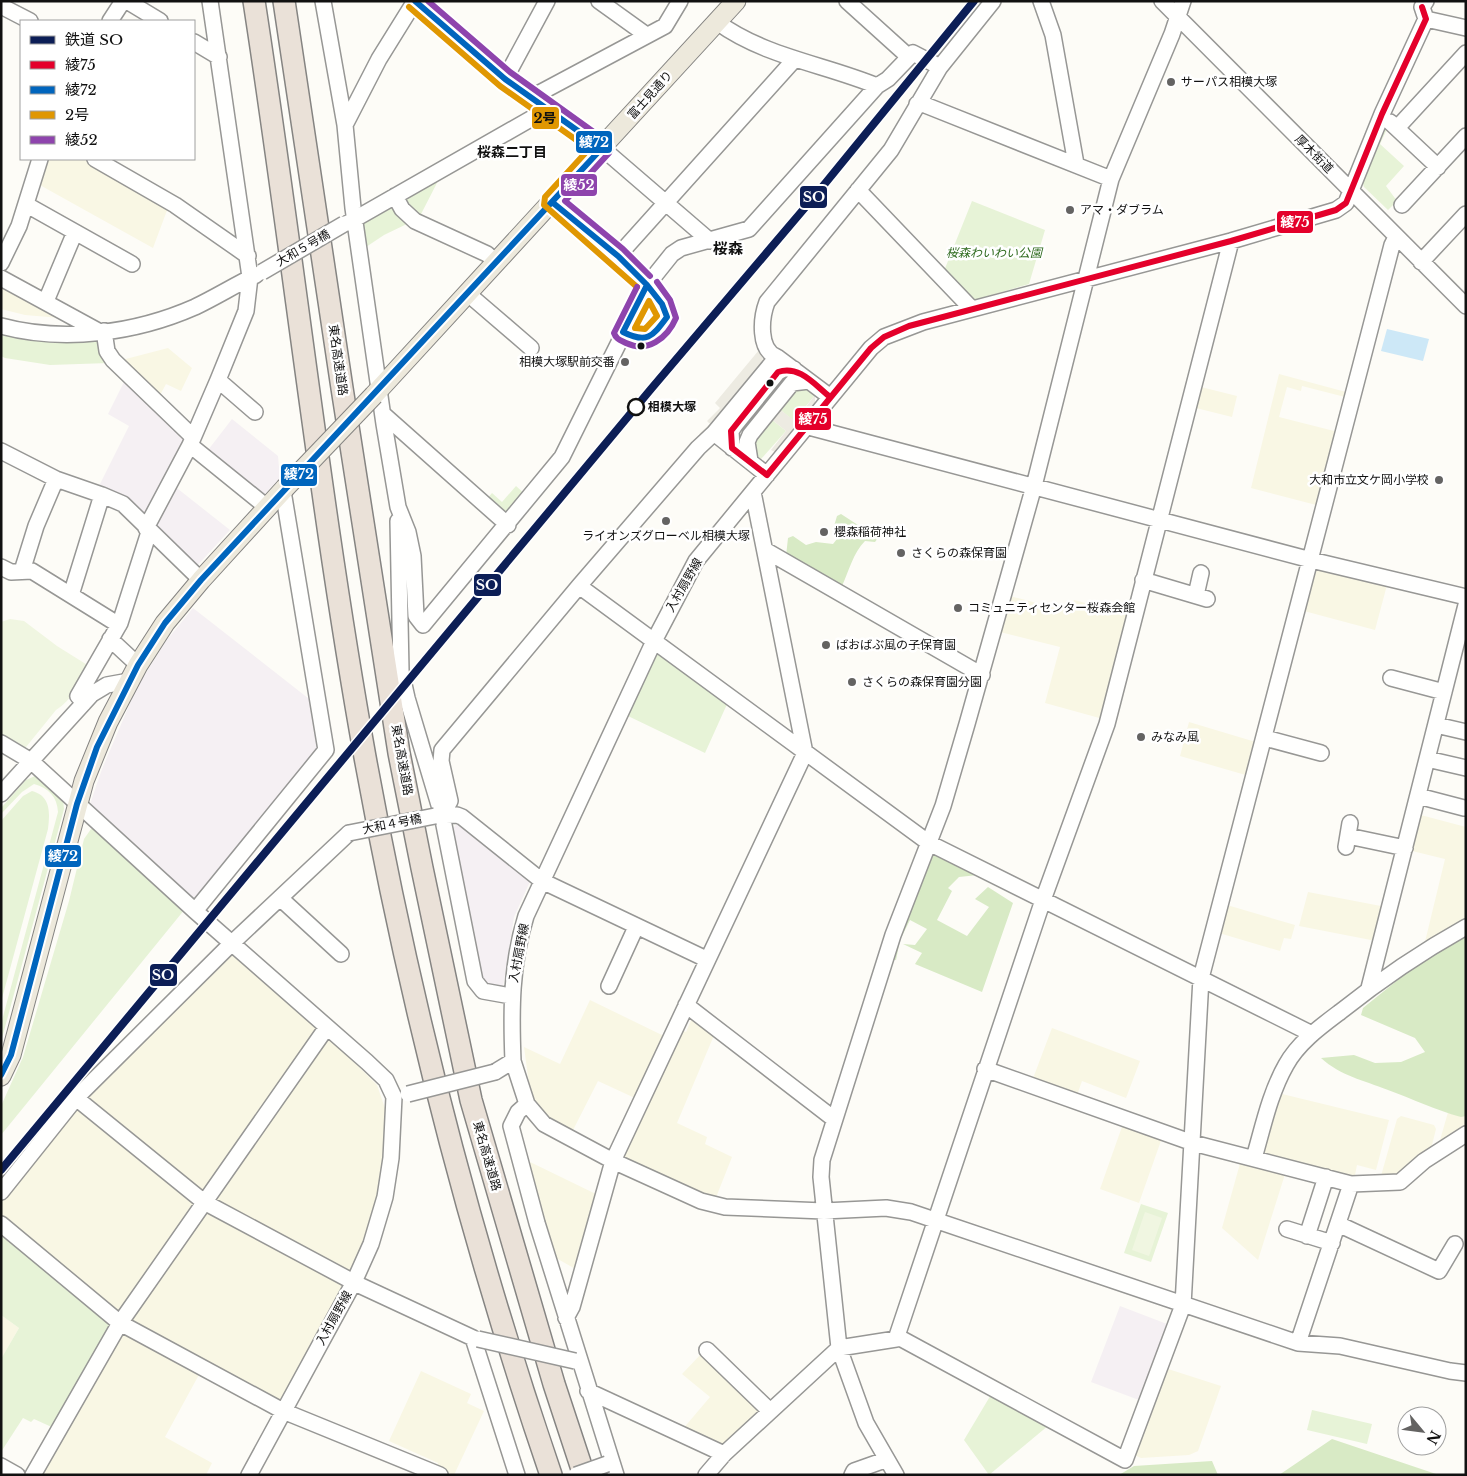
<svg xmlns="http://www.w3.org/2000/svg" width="1467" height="1476" viewBox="0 0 1467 1476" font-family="'Libre Baskerville','Noto Sans JP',serif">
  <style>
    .industrial { fill: #f5f0f3 }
    .farmland { fill: #f9f7e4 }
    .green { fill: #e7f3d7 }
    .forest { fill: #d8eac5 }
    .pitch { fill: #f0f6e1 }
    .plaza { fill: #edebe2 }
    .water { fill: #cde8f7 }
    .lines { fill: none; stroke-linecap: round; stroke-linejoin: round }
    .minor-casing { stroke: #979795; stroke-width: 18 }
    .major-casing { stroke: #858482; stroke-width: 21 }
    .highway-casing { stroke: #858482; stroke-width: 24 }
    .minor { stroke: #fffffe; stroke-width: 15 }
    .major { stroke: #ede9dc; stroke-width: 19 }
    .highway { stroke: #eae1d8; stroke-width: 21 }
    .minor-bridge-casing { stroke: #979795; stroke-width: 18; stroke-linecap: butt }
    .major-bridge-casing { stroke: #858482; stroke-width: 21; stroke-linecap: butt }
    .minor-bridge { stroke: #fffffe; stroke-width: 15 }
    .major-bridge { stroke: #ede9dc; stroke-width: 19 }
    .bus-1-casing { stroke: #fff; stroke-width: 10 }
    .bus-2-casing { stroke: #fff; stroke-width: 10 }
    .bus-3-casing { stroke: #fff; stroke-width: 10 }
    .bus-4-casing { stroke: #fff; stroke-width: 10 }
    .bus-1 { stroke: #e4002b; stroke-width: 6 }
    .bus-2 { stroke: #0065bd; stroke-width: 6 }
    .bus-3 { stroke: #e09702; stroke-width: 6 }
    .bus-4 { stroke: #8e44ad; stroke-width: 6 }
    .rail-1-casing { stroke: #fff; stroke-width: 11 }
    .rail-1 { stroke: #0c1e56; stroke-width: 8 }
    .poi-dot { fill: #646362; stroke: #fff; stroke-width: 2 }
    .bus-dot { fill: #111; stroke: #fff; stroke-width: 2 }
    .stop-dot { fill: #fff; stroke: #111; stroke-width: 2.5 }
    .labels { text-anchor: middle; stroke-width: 5; stroke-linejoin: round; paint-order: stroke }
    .poi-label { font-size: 12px; fill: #111; stroke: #fff; text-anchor: start }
    .street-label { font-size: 12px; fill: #111; stroke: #fff }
    .park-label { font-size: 12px; font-style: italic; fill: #2f6b1f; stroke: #fff }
    .stop-label { font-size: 12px; font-weight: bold; fill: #111; stroke: #fff; text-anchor: start }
    .neighbourhood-label { font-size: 14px; font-weight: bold; fill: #111; stroke: #fff }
    .quarter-label { font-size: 15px; font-weight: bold; fill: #111; stroke: #fff }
    .line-badge { stroke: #fff; stroke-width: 2 }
    .badge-label { font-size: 14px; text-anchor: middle; font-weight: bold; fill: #fff }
    .pale-badge-label { font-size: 14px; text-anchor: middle; font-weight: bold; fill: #111 }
  </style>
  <rect width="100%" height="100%" fill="#fdfcf7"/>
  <path class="industrial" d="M126,378L187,434L145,519L98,488L129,426L108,414Z
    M232,419L278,456L280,478L261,498L205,454Z
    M173,485L230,530L194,569L153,530Z
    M193,608L313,702L322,747L201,898L191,900L92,809L90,804L102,769L137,687L166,641Z
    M460,820L532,877L514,917L503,987L486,984L481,973L451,831Z
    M1120,1306L1167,1324L1139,1400L1091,1382Z"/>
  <path class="farmland" d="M45,159H87L169,205L153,248L38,184Z
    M1,281L60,318L25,315L1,309Z
    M168,348L192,368L181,391L166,384L158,399L118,361Z
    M1279,374L1346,392L1345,397L1302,386L1301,391L1287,387L1279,417L1338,432L1320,506L1251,488Z
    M1201,387L1237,396L1232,417L1196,408Z
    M1321,567L1387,585L1375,630L1304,611L1315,570Z
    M1010,596L1070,612L1074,600L1131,615L1103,719L1045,703L1060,647L1000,632Z
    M1189,722L1259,743L1249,776L1180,756Z
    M1417,814L1466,827V921L1424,946L1445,859L1408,850Z
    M1308,892L1386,907L1376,941L1299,926Z
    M1227,905L1295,925L1291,939L1284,938L1280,951L1219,933Z
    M233,949L320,1028L206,1195L86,1096Z
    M590,1000L666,1037L637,1099L598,1081L570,1136L542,1113L534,1100L529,1084L524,1047L560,1064Z
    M693,1016L715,1033L677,1123L707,1137L705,1144L732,1157L715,1200L620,1158L679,1029L686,1032Z
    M1052,1028L1140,1061L1126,1098L1082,1081L1076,1098L1032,1081Z
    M326,1034L377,1085L388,1117L382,1188L367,1242L352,1274L212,1199Z
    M1278,1093L1389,1120L1376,1170L1357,1165L1354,1180L1259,1156Z
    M1451,1102L1466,1106V1129L1445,1142L1440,1140Z
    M80,1103L201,1201L120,1315L1,1218V1200Z
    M1401,1116L1434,1125L1436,1129L1430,1153L1399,1178L1381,1176L1397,1119Z
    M1124,1121L1163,1135L1139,1203L1100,1189Z
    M1241,1160L1286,1171L1258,1260L1222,1228Z
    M528,1161L600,1196L579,1271L556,1258Z
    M208,1205L349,1283L281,1405L126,1322Z
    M1,1315L19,1328L1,1359Z
    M122,1327L201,1371L165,1437L212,1463L206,1475H41Z
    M703,1352L763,1412L725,1448L682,1430L710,1397L682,1374Z
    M1165,1368L1221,1386L1198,1451L1189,1455L1141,1458L1134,1455Z
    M421,1371L471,1394L467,1403L484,1411L454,1475L438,1469V1463L389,1441Z"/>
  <path class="green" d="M1389,125L1380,144L1404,166L1386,186L1397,201L1388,210L1364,187L1362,181L1385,126Z
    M439,179L419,218L401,200Z
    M972,201L1045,230L1029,284L971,301L944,271Z
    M394,203L411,222L384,235L366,247L362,222Z
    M1,335L54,343L100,340L109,363L50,365L5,358L1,356Z
    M799,386L812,390L815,395L794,421L778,408Z
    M770,418L786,431L761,459L753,452L751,442Z
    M516,486L526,495L507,518L486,500L492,493L502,502Z
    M661,652L728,702L705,753L628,716L658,653Z
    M35,776H40L63,799L64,809L1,1042V1024L58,812C57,797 49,788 34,784L22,792L1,814V808L26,780Z
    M32,791C51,796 50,813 48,829L1,1002V821L23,796Z
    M95,828L185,909L1,1135V1106L23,1057L69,901L84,839L91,829Z
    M1141,1204L1168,1213L1151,1262L1124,1253Z
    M1,1230L114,1323L56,1429L34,1419L31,1422L23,1418L1,1452V1359L19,1328L1,1315Z
    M992,1393L1049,1425L989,1475L964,1440Z
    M1312,1410L1372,1424L1367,1444L1307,1430Z"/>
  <path class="forest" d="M841,514L878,538L875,542L865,541C853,553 849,571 842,586L786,556L788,538L793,536L806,545L816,542L833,544L837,539L834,526L837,516Z
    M931,851L978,875L959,877L948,888L952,891L937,920L967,936L989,907L975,899L988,887L1013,903L982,992L915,964L922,953L903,944L915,945L927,929L910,920L900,940L896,960L890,959Z
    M1466,934V1116L1461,1117C1435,1110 1413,1099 1388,1090C1363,1080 1341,1076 1321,1058L1354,1055L1375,1063L1401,1062L1425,1052L1415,1038L1361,1015L1363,1008L1425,958Z
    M1332,1439L1439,1475H1279Z
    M1212,1461L1218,1475H1119L1134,1466Z"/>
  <path class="pitch" d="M10,619L24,621L57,646L89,666C80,682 72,700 56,710L22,752L1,739V622Z
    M1145,1212L1162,1218L1149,1256L1132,1250Z"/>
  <path class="plaza" d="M759,350L763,359L761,368L710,429L695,442L700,433L710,424L707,421L720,408L715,403Z
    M815,395V404L775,452L771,450L786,431L770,418L778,408L795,421Z"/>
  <path class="water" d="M1387,329L1429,339L1423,361L1381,351Z"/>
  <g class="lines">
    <g class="minor-casing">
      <path id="minor" d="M127,1L160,21
        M323,1L345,125L353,208L384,424L398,507L408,532L413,556L416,616L423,625L562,457L648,284L672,254L681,248L749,229L877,86L888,79L913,53L940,67
        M415,1L469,50L505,79L602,148L710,241
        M599,1L645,34
        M847,1L909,57
        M1041,1L1053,35L1076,164
        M1162,1L1466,306
        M1,6L30,21
        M1426,19L1466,28
        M110,21L123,1
        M717,22C765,57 824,64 877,86
        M194,42L219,57
        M505,79L547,1
        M532,97L665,26L680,1
        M917,104L925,105L1111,179
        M1390,122L1438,167
        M345,125L379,59L415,1
        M1397,128L1466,53
        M95,159L175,205L248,256
        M858,190L971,308
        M395,196L402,209L415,221L487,254L496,262
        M552,202C577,223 664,287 667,317C652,337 648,346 623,332
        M27,205L132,264
        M1402,205L1466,136
        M348,223L548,109
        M617,257L794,60
        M1421,262L1466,214
        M1,263L19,226L40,159
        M1,278L100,332
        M467,293L531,348
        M46,301L75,232
        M1,326C64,343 136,333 195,307C216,297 235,285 256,275
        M104,331L107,351L113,360L193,437
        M777,357C758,350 761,318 767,302L891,150L940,67L993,1
        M218,380L255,412
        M383,414L508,525
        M805,426L1311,560L1466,597
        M190,445L268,508
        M732,448L731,431L735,425L778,372L784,369H794
        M1,451L56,479L102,495L123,504L201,580
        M750,461L747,442L750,435L792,383L809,381
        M767,475L714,433L777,357L829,396
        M398,521L401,671L407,698L442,815L475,981L483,991L511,996
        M146,528L190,445L218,380L246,311L250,277L210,1
        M765,550L982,675
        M1,567L11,572L32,571L119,625
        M22,571L36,526L56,479
        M1143,580L1207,599
        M579,586L929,843L1312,1034
        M71,595L102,495
        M1196,595L1201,573
        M110,639L138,665
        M1391,678L1444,692
        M84,703L78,696L120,623L149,532
        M1436,725L1466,732
        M1265,738L1321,753
        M1,743L31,761L195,911L367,1062L386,1080L394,1097L391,1158L385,1197L371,1244L354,1282L249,1475
        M1427,759L1466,768
        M1,794L92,694L107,685L129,681
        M1418,796L1464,808
        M442,815L450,801L441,761L442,750L579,586L698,448L714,433
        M435,816L457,815L462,817L542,881L706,959
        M1348,836L1405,848
        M1346,847L1350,823
        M280,898L341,954
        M195,911L326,750L283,491
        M609,986L636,927
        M1369,988L1466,605
        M686,1005L834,1119
        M513,1061L527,1104L544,1124L613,1161L701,1201L725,1207L824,1211L886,1208L911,1212L1298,1343L1340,1346L1450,1371L1466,1373
        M985,1069L1193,1143L1351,1184L1298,1343
        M495,1072L513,1061C511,1011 511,964 526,916L654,641L696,561L871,348L884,337L923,322L1231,241L1336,210L1346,203L1382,114L1426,19L1422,7L1426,1
        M76,1098L204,1202L359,1285L473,1338L517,1475
        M527,1104L518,1112L511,1126L537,1223L616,1475
        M1254,1158C1263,1127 1270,1093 1286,1065C1298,1043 1320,1027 1340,1012C1380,980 1421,952 1466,927
        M1351,1184L1400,1182L1424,1161L1466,1134
        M1,1192L76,1098L232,943L349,833
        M1,1224L120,1323L283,1411L440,1475
        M1338,1224L1439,1271L1455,1244
        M1287,1229L1332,1243
        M1307,1236L1326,1177
        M566,1318L572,1307L613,1161L805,753L753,492
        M896,1339L900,1338L1125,1460L1183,1305L1201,978L1365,349L1392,245L1396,237
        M707,1350L770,1411
        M588,1391L724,1454
        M1,1466L17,1475
        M33,1475L120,1323L327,1027
        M706,1475L724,1454L839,1348L896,1339L1043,900L1107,724L1231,241
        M852,1475L854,1471L885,1460
        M896,1475L866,1423L839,1348L821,1177L822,1160L893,935L943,806L967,724L1034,486L1111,179L1172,34L1183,1"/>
    </g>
    <g class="major-casing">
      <path id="major" d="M374,395L736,1
        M1,1076L11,1055L84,781L108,722L138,665L165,623L201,580L285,488"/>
    </g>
    <g class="highway-casing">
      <path id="highway" d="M254,1C293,253 320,507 365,757C409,999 471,1242 551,1475
        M284,1L342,388L399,753L422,868L471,1100L554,1384L584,1475"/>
    </g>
    <use href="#minor" class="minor"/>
    <use href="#major" class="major"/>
    <use href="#highway" class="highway"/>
    <g class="minor-bridge-casing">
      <path id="minor-bridge" d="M262,272L344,224
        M349,833L435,816
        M408,1094L495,1072
        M478,1339L575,1361
        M576,1475L607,1464"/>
    </g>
    <g class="major-bridge-casing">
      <path id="major-bridge" d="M285,488L374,395"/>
    </g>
    <use href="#minor-bridge" class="minor-bridge"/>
    <use href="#major-bridge" class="major-bridge"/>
    <g class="bus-1-casing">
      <path id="bus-1" d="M829,396C814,384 799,365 778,372L731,431L732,448L767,475L871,348L884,337L909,326L1231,241L1336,210L1346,203L1382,114L1426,19L1422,7"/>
    </g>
    <g class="bus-2-casing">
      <path id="bus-2" d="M552,202L618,256L647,285
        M647,285L662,304L667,317C652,337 647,344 623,332Z
        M1,1075L11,1055L77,804L97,747L138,665L165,623L201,580L602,148L505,79L415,1"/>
    </g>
    <g class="bus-3-casing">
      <path id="bus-3" d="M409,7L500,86L589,149L545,197L544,205L637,287
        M649,301L657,316L645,329L635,328Z"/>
    </g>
    <g class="bus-4-casing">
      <path id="bus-4" d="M428,1L510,72L609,143L611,148L609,153L565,201L623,249L650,276
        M637,287L614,333C616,339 620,340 626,343C647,353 667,339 676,318L670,300L657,282"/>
    </g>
    <use href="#bus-1" class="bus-1"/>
    <use href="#bus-2" class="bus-2"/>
    <use href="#bus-3" class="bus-3"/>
    <use href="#bus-4" class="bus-4"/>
    <g class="rail-1-casing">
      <path id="rail-1" d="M1,1170L651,389L814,197L974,1"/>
    </g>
    <use href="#rail-1" class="rail-1"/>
  </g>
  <g class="poi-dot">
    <circle cx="1171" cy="82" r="5"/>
    <circle cx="1070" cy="210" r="5"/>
    <circle cx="625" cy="362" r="5"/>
    <circle cx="1439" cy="480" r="5"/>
    <circle cx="666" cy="521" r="5"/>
    <circle cx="824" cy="532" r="5"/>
    <circle cx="901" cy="553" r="5"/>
    <circle cx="958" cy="608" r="5"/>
    <circle cx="826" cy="645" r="5"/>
    <circle cx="852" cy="682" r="5"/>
    <circle cx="1141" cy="737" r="5"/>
  </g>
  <g class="bus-dot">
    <circle cx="641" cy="346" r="4.5"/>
    <circle cx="770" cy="383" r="4.5"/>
  </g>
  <circle class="stop-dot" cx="636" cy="407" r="8"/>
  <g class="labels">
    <g class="poi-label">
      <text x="1181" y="86">サーパス相模大塚</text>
      <text x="1080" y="214">アマ・ダブラム</text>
      <text x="615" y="366" text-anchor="end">相模大塚駅前交番</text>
      <text x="1429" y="484" text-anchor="end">大和市立文ケ岡小学校</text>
      <text x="834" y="536">櫻森稲荷神社</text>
      <text x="666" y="540" text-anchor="middle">ライオンズグローベル相模大塚</text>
      <text x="911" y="557">さくらの森保育園</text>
      <text x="968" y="612">コミュニティセンター桜森会館</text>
      <text x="836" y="649">ばおばぶ風の子保育園</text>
      <text x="862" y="686">さくらの森保育園分園</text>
      <text x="1151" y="741">みなみ風</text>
    </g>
    <g class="street-label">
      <text transform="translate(650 95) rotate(-48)" y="4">富士見通り</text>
      <text transform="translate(1314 154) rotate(45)" y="4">厚木街道</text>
      <text transform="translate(303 248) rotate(-30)" y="4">大和５号橋</text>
      <text transform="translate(338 360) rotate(82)" y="4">東名高速道路</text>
      <text transform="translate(684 585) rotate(-60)" y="4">入村扇野線</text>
      <text transform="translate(402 760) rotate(80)" y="4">東名高速道路</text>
      <text transform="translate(392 824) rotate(-11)" y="4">大和４号橋</text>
      <text transform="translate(519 953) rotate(-79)" y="4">入村扇野線</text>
      <text transform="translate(487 1156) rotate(74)" y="4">東名高速道路</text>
      <text transform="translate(334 1318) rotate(-61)" y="4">入村扇野線</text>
    </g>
    <g class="park-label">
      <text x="994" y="257">桜森わいわい公園</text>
    </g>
    <g class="stop-label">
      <text x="648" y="411">相模大塚</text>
    </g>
    <g class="neighbourhood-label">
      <text x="512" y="157">桜森二丁目</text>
    </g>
    <g class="quarter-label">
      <text x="728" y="254">桜森</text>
    </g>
  </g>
  <g class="line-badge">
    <rect x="531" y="106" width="29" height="24" rx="5" fill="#e09702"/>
    <rect x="575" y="130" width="38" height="24" rx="5" fill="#0065bd"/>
    <rect x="560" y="173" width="38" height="24" rx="5" fill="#8e44ad"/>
    <rect x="799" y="185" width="29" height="24" rx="5" fill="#0c1e56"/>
    <rect x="1276" y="210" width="38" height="24" rx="5" fill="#e4002b"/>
    <rect x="794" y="407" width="38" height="24" rx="5" fill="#e4002b"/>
    <rect x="280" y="463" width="38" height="24" rx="5" fill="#0065bd"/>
    <rect x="473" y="573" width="29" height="24" rx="5" fill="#0c1e56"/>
    <rect x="44" y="844" width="38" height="24" rx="5" fill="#0065bd"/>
    <rect x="149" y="963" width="29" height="24" rx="5" fill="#0c1e56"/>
  </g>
  <g class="badge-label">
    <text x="594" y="147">綾72</text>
    <text x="579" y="190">綾52</text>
    <text x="814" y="202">SO</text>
    <text x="1295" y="227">綾75</text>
    <text x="813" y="424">綾75</text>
    <text x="299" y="479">綾72</text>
    <text x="487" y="590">SO</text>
    <text x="63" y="861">綾72</text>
    <text x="163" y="980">SO</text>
  </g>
  <g class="pale-badge-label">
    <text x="545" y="123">2号</text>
  </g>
  <rect width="1467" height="1476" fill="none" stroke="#111111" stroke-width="5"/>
  <rect x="20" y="20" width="175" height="140" fill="#ffffff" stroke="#a0a0a0"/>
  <rect x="30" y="36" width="25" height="8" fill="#0c1e56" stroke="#a0a0a0"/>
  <text x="65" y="45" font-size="15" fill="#111111">鉄道 SO</text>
  <rect x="30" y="61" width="25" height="8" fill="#e4002b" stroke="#a0a0a0"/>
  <text x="65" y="70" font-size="15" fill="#111111">綾75</text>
  <rect x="30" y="86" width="25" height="8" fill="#0065bd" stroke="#a0a0a0"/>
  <text x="65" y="95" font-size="15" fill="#111111">綾72</text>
  <rect x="30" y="111" width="25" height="8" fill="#e09702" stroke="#a0a0a0"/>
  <text x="65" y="120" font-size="15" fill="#111111">2号</text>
  <rect x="30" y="136" width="25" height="8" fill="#8e44ad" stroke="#a0a0a0"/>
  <text x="65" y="145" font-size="15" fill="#111111">綾52</text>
  <g transform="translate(1422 1431) rotate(119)"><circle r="24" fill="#ffffff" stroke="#a0a0a0"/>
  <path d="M0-4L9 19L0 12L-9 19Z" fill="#646362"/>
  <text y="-8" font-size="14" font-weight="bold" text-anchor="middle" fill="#111111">N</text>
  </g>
</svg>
